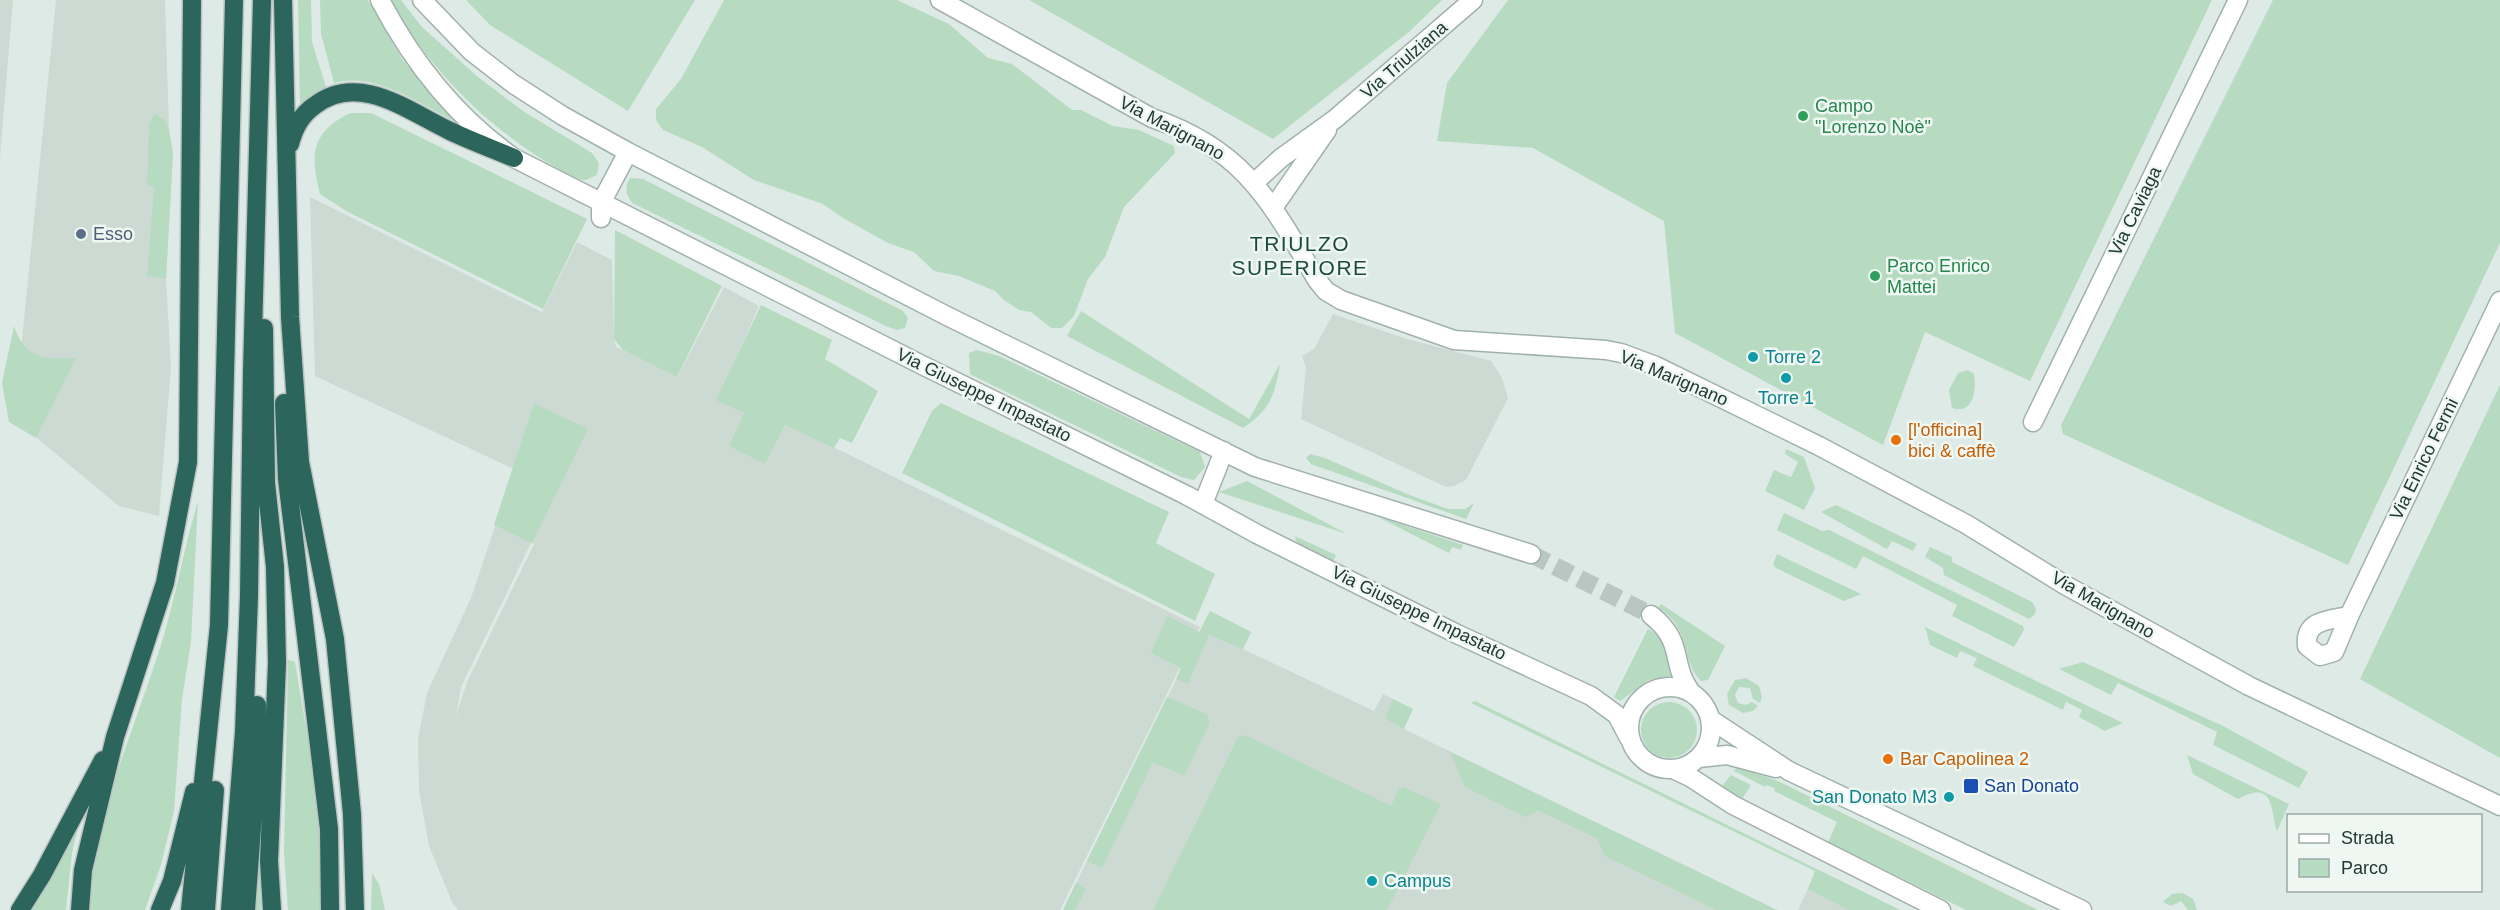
<svg xmlns="http://www.w3.org/2000/svg" width="2500" height="910" viewBox="0 0 2500 910" font-family="Arial,sans-serif">
  <style>
    .built { fill: #cddad4; fill-rule: evenodd }
    .green { fill: #b7dbc1 }
    .lines { fill: none; stroke-linecap: round; stroke-linejoin: round }
    .street-tunnel { stroke: #b8c7c1; stroke-width: 18; stroke-dasharray: 18 9; stroke-linecap: butt }
    .street-casing { stroke: #a1b1ac; stroke-width: 21 }
    .highway-casing { stroke: #bcc4c2; stroke-width: 21 }
    .street { stroke: #fff; stroke-width: 18 }
    .highway { stroke: #2c655b; stroke-width: 18 }
    .leisure-dot { fill: #2e9e5b; stroke: #eff7f3; stroke-width: 2 }
    .service-dot { fill: #5c6f8a; stroke: #eff7f3; stroke-width: 2 }
    .culture-dot { fill: #0f9aa8; stroke: #eff7f3; stroke-width: 2 }
    .food-dot { fill: #e8710a; stroke: #eff7f3; stroke-width: 2 }
    .transit-dot { fill: #1a4fb4; stroke: #eff7f3; stroke-width: 2 }
    .labels { text-anchor: middle; stroke-width: 5; stroke-linejoin: round; paint-order: stroke }
    .street-label { font-size: 18px; fill: #203933; stroke: #eff7f3 }
    .leisure-label { font-size: 18px; fill: #27864d; stroke: #eff7f3; text-anchor: start }
    .service-label { font-size: 18px; fill: #4e5e75; stroke: #eff7f3; text-anchor: start }
    .culture-label { font-size: 18px; fill: #0d838f; stroke: #eff7f3; text-anchor: start }
    .food-label { font-size: 18px; fill: #c56008; stroke: #eff7f3; text-anchor: start }
    .transit-label { font-size: 18px; fill: #164399; stroke: #eff7f3; text-anchor: start }
    .quarter-label { font-size: 21px; letter-spacing: 1.5px; fill: #1c4b41; stroke: #eff7f3 }
  </style>
  <rect width="100%" height="100%" fill="#deeae5"/>
  <path class="built" d="M0,0H13L0,158Z
    M56,0H165L169,130L173,153L166,279L171,367L159,516L119,506L14,419Z
    M310,197L542,312L577,242L612,260L614,339L616,347L678,376L724,287L759,306L721,392L1200,627L1060,910H458L452,902L429,846L419,791L418,739L427,693L471,598L514,469L315,376ZM531,543L534,544L467,682L456,716L461,687Z
    M1333,314L1407,339L1491,361L1502,378L1508,398L1466,480L1454,486L1446,487L1301,419L1306,368L1302,356L1314,349Z
    M1210,611L1251,632L1243,649L1374,711L1383,694L1413,709L1404,729L1777,910H1063Z
    M1817,869L1900,910H1798Z"/>
  <path class="green" d="M298,0H311L312,42L326,87L300,104Z
    M320,0H368L402,59L455,121C419,104 375,71 334,83L321,34Z
    M391,0H401L422,27L478,77L523,111L592,153L599,163L597,175L586,180C572,179 558,168 545,161C481,122 423,61 391,0Z
    M466,0H695L628,111L490,25Z
    M724,0H897L949,24L988,58L1012,64L1072,110H1081L1113,126L1139,130L1174,146L1175,153L1124,207L1105,257L1088,279L1074,316L1062,328H1051L1031,312L1019,310L1004,300L995,291L959,276L934,271L914,252L888,243L843,218L823,204L754,180L702,147L663,130L656,120V109L681,79Z
    M1029,0H1442L1410,31L1273,139Z
    M1508,0H2212L2030,381L1925,332L1883,445L1675,333L1664,221L1533,148L1437,141L1447,83Z
    M2273,0H2500V243L2348,565L2063,434L2061,425Z
    M154,113L165,120L169,130L173,153L166,279L147,276L154,187L147,184L149,126Z
    M350,113H371L587,219L543,309L346,211L320,194C310,155 311,132 350,113Z
    M630,178L643,179L903,311L908,318L905,328L897,330L888,327L632,203C626,194 624,188 630,178Z
    M615,230L722,286L677,377L623,350L614,339Z
    M761,305L832,340L825,359L878,391L852,443L840,438L834,448L785,425L765,464L729,446L744,413L716,400Z
    M1081,311L1249,419L1280,364C1275,395 1270,410 1243,428L1067,336Z
    M14,326C26,360 44,359 76,358L36,438L9,422L2,383Z
    M977,350L999,356L1200,452L1205,467L1194,480L1181,477L992,385L970,374L969,353Z
    M1968,370L1974,374C1977,390 1973,415 1952,408L1949,390L1958,373Z
    M2500,385V758L2360,679Z
    M534,403L588,429L532,543L494,525Z
    M941,403L1169,512L1156,543L1215,574L1195,621L902,473L932,411Z
    M1786,449L1804,457L1815,488L1804,510L1765,491L1774,470L1791,477L1798,462L1785,454Z
    M1310,454L1325,458L1407,494L1448,509H1465L1474,503L1466,519L1311,464L1306,458Z
    M1247,481L1347,534L1219,492Z
    M198,501L191,642L182,699L174,811L161,865L145,910H88C92,821 132,736 159,651C175,602 183,551 198,501Z
    M1836,505L1917,544L1913,551L1892,541L1887,549L1821,512Z
    M1784,513L1822,531L1829,530L2023,626L2024,630L2014,647L1952,616L1957,605L1863,556L1856,569L1777,530Z
    M1376,516L1463,545L1461,550L1452,547L1449,553Z
    M1295,536L1336,555L1333,562L1297,544Z
    M1930,547L1952,557V562L2032,602L2036,609L2035,614L2029,619L1944,575L1943,568L1925,557Z
    M1777,554L1861,594L1844,601L1776,568L1773,564Z
    M1661,604L1725,646L1708,680L1701,681C1680,660 1691,626 1658,608Z
    M1210,611L1251,632L1243,649L1209,635L1188,684L1176,679L1181,668L1151,653L1167,616L1199,632Z
    M1925,627L2123,723L2105,731L2079,717L2082,710L2066,702L2063,710L1973,666L1977,658L1960,651L1957,658L1930,645Z
    M1648,629C1666,638 1671,656 1671,676L1649,680L1620,701L1614,697Z
    M288,660L295,662L315,781L322,851L320,910H288L284,854Z
    M2083,662L2223,726L2308,772L2299,788L2213,745L2217,732L2118,683L2111,695L2059,669Z
    M1746,678L1759,686L1762,697L1760,703L1753,699L1750,688L1739,687L1735,695L1738,703L1746,705L1752,702L1758,706L1753,711L1743,713L1729,705L1727,694L1735,680Z
    M1167,697L1207,714L1210,723L1184,776L1153,762L1102,868L1087,861Z
    M1393,699L1413,709L1403,729L1385,718Z
    M1475,701L1900,910H1849L1808,889L1815,871L1471,703Z
    M1641 730a28 28 0 1 1 56 0a28 28 0 1 1-56 0Z
    M1245,735L1391,806L1398,790L1403,787L1441,804L1387,910H1153L1238,737Z
    M1450,752L1777,910H1716L1605,856L1597,839L1538,810L1527,817L1521,815L1465,787Z
    M2187,755L2289,804L2277,831C2270,812 2276,778 2238,799L2193,774Z
    M1737,767L1778,781L2038,910H1966L1828,842L1837,822L1774,791L1775,788L1766,785L1765,787L1734,771Z
    M1731,775L1751,785L1742,799L1721,787Z
    M80,819L72,853L66,910H32Z
    M255,870H260L261,910H253Z
    M372,873L379,884L385,910H371Z
    M1076,883L1086,889L1075,910H1063Z
    M2183,893L2193,899L2197,910H2188L2181,901L2171,906L2163,902L2172,894Z"/>
  <g class="lines">
    <path class="street-tunnel" d="M1531,554L1651,615"/>
    <g class="street-casing">
      <path id="street" d="M380,0C412,61 457,118 514,158L922,365L1186,495L1257,534L1457,634L1591,696L1617,715L1629,738
        M422,0L472,52L512,83L563,116L628,152L949,317L1255,467L1531,554
        M940,0L1152,118C1244,149 1270,201 1317,280L1326,291L1341,300L1454,340L1606,350L1621,353L1656,366L1819,446L1966,524L2065,585L2249,686L2500,806
        M1255,182L1281,158L1335,119L1473,0
        M1273,208L1327,130
        M601,218V203L628,152
        M2033,422L2238,0
        M1203,504L1224,451
        M1651,615C1685,642 1670,662 1690,691
        M2348,616C2329,620 2304,620 2307,646L2320,656L2334,652L2351,612L2500,301
        M1629 728a41 41 0 1 1 82 0a41 41 0 1 1-82 0Z
        M1710,719L1789,771L2082,910
        M1698,758L1727,755L1776,768
        M1673,769L1690,777L1733,805L1941,910"/>
    </g>
    <g class="highway-casing">
      <path id="highway" d="M283,0L290,317L300,462L335,639L352,814L355,910
        M290,144C294,128 301,115 314,106C358,71 408,111 450,131C471,141 493,149 514,158
        M264,328L266,483L275,567L277,663L269,861L272,910
        M284,403L287,479L329,829L330,910
        M20,910L42,875L103,760
        M80,910L83,870L115,737L165,583L188,462L192,0
        M160,910L172,881L194,792
        M190,910L219,625L234,0
        M206,910L215,790
        M230,910L244,732L249,596L252,372L262,0
        M246,910L256,773L257,705"/>
    </g>
    <use href="#street" class="street"/>
    <use href="#highway" class="highway"/>
  </g>
  <g class="leisure-dot">
    <circle cx="1803" cy="116" r="6"/>
    <circle cx="1875" cy="276" r="6"/>
  </g>
  <circle class="service-dot" cx="81" cy="234" r="6"/>
  <g class="culture-dot">
    <circle cx="1753" cy="357" r="6"/>
    <circle cx="1786" cy="378" r="6"/>
    <circle cx="1949" cy="797" r="6"/>
    <circle cx="1372" cy="881" r="6"/>
  </g>
  <g class="food-dot">
    <circle cx="1896" cy="440" r="6"/>
    <circle cx="1888" cy="759" r="6"/>
  </g>
  <rect class="transit-dot" x="1963" y="778" width="16" height="16" rx="3"/>
  <g class="labels">
    <g class="street-label">
      <text transform="translate(1404 60) rotate(-41)" y="6">Via Triulziana</text>
      <text transform="translate(1172 128) rotate(28)" y="6">Via Marignano</text>
      <text transform="translate(2135 211) rotate(-64)" y="6">Via Caviaga</text>
      <text transform="translate(1674 378) rotate(23)" y="6">Via Marignano</text>
      <text transform="translate(984 395) rotate(26)" y="6">Via Giuseppe Impastato</text>
      <text transform="translate(2424 459) rotate(-64)" y="6">Via Enrico Fermi</text>
      <text transform="translate(2103 605) rotate(30)" y="6">Via Marignano</text>
      <text transform="translate(1419 613) rotate(26)" y="6">Via Giuseppe Impastato</text>
    </g>
    <g class="leisure-label">
      <text x="1815" y="112">Campo<tspan x="1815" dy="21">"Lorenzo Noè"</tspan></text>
      <text x="1887" y="272">Parco Enrico<tspan x="1887" dy="21">Mattei</tspan></text>
    </g>
    <g class="service-label">
      <text x="93" y="240">Esso</text>
    </g>
    <g class="culture-label">
      <text x="1765" y="363">Torre 2</text>
      <text x="1786" y="404" text-anchor="middle">Torre 1</text>
      <text x="1937" y="803" text-anchor="end">San Donato M3</text>
      <text x="1384" y="887">Campus</text>
    </g>
    <g class="food-label">
      <text x="1908" y="436">[l'officina]<tspan x="1908" dy="21">bici &amp; caffè</tspan></text>
      <text x="1900" y="765">Bar Capolinea 2</text>
    </g>
    <g class="transit-label">
      <text x="1984" y="792">San Donato</text>
    </g>
    <g class="quarter-label">
      <text x="1300" y="251">TRIULZO<tspan x="1300" dy="24">SUPERIORE</tspan></text>
    </g>
  </g>
  <rect x="2287" y="814" width="195" height="78" fill="#eff7f3" stroke="#9caba6" stroke-width="1.5"/>
  <rect x="2299" y="834" width="30" height="9" fill="#ffffff" stroke="#9caba6" stroke-width="1.5"/>
  <text x="2341" y="844" font-size="18" fill="#203933">Strada</text>
  <rect x="2299" y="859" width="30" height="18" fill="#b7dbc1" stroke="#9caba6" stroke-width="1.5"/>
  <text x="2341" y="874" font-size="18" fill="#203933">Parco</text>
</svg>
